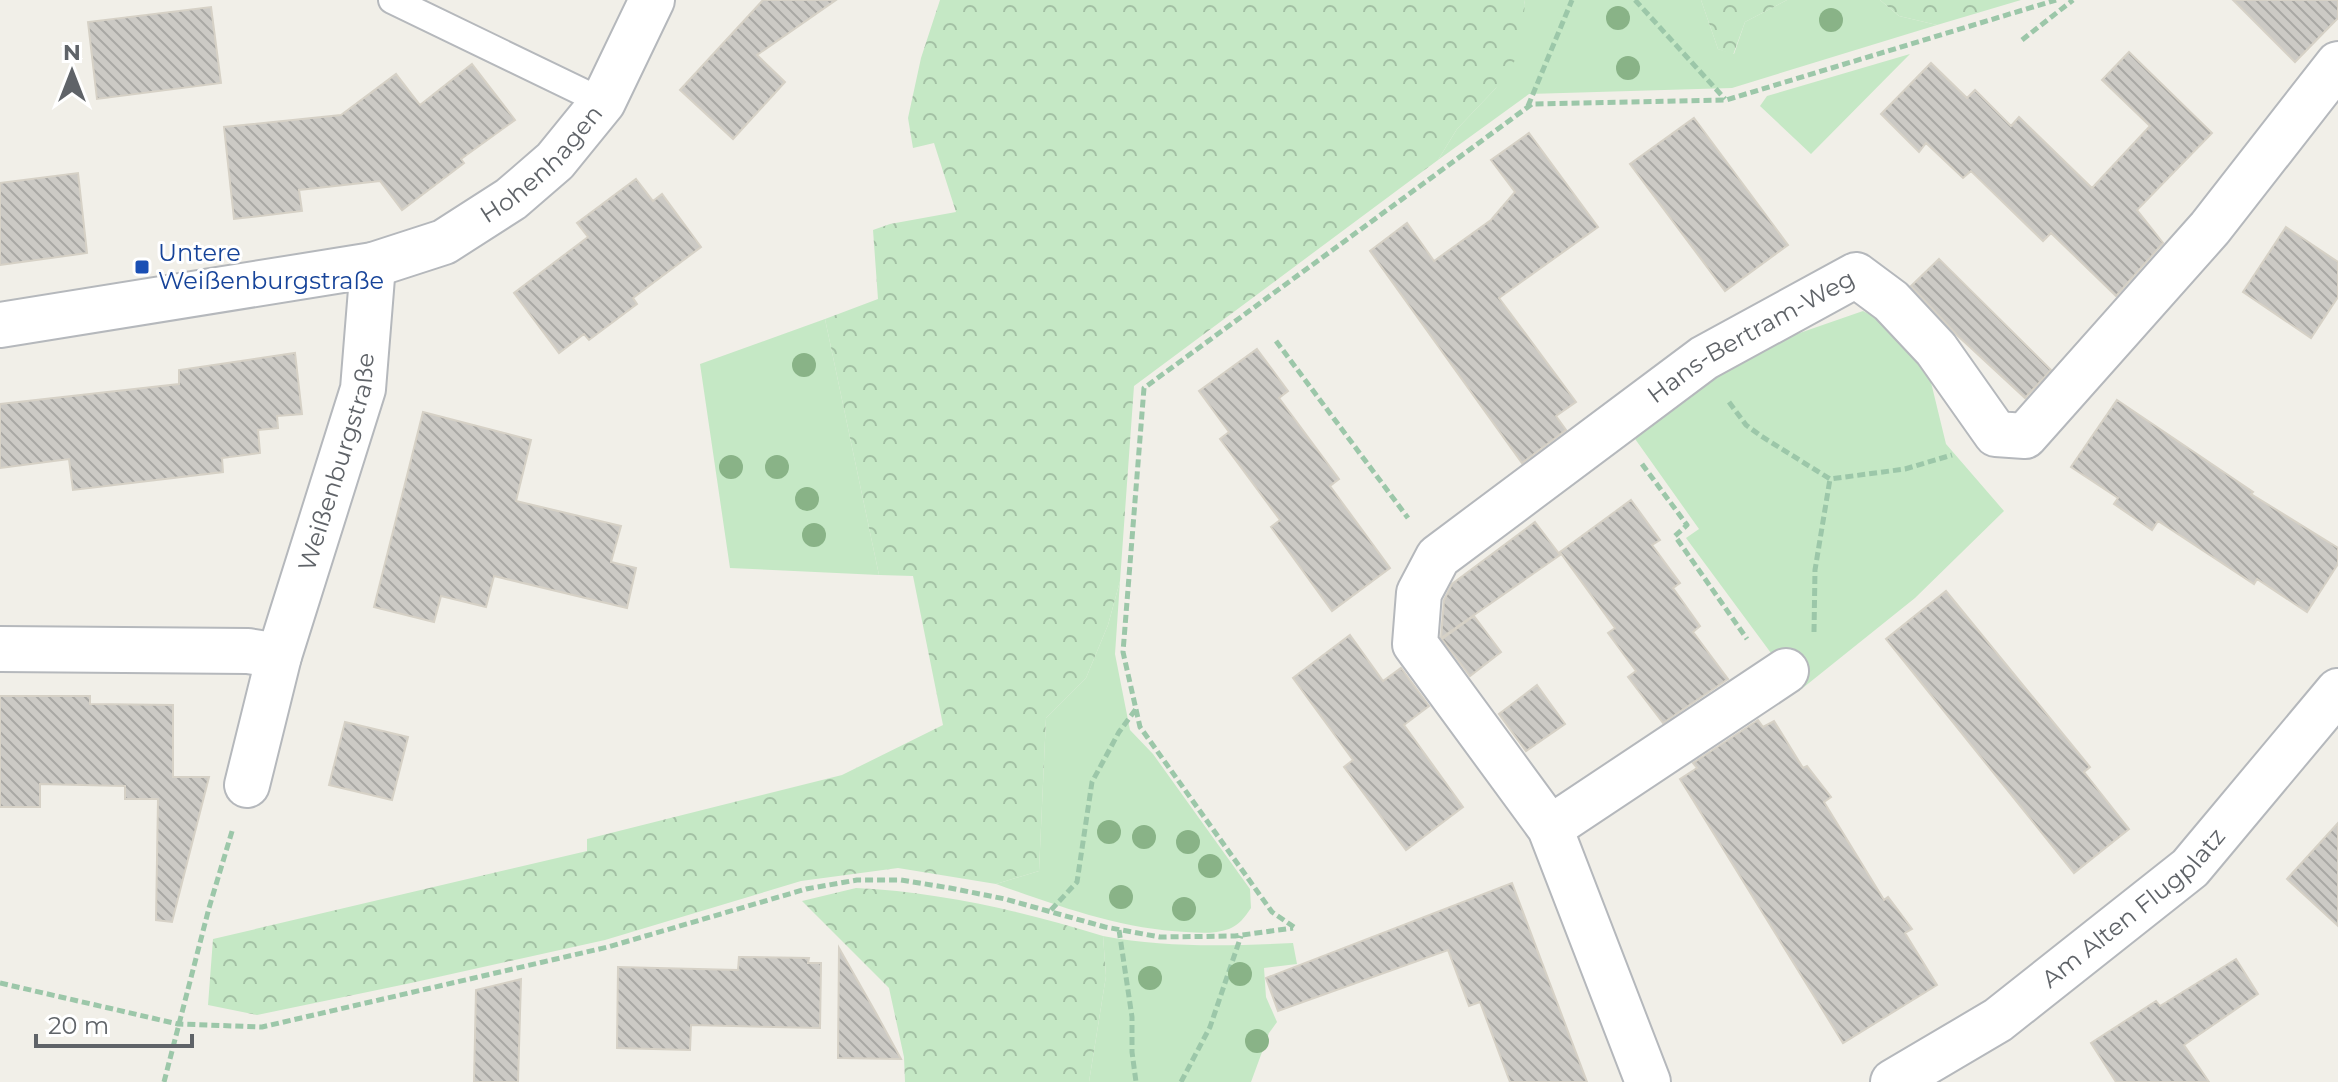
<svg xmlns="http://www.w3.org/2000/svg" width="2338" height="1082" viewBox="0 0 2338 1082" font-family="Montserrat,sans-serif">
  <style>
    .green { fill: #c5e8c5 }
    .forest { fill: url(#forest-crowns) }
    .building { fill: url(#building-back-hatch); stroke: #d6d1c6; stroke-width: 2 }
    .lines { fill: none; stroke-linecap: round; stroke-linejoin: round }
    .service-casing { stroke: #b5b8bc; stroke-width: 30 }
    .minor-casing { stroke: #b5b8bc; stroke-width: 48 }
    .path { stroke: #9cc7a9; stroke-width: 5; stroke-dasharray: 8 4; stroke-linecap: butt }
    .service { stroke: #fff; stroke-width: 26 }
    .minor { stroke: #fff; stroke-width: 44 }
    .tree { fill: #89b387 }
    .transit-dot { fill: #1a4fb4; stroke: #fff; stroke-width: 3 }
    .labels { text-anchor: middle; stroke-width: 6; stroke-linejoin: round; paint-order: stroke }
    .street-label { font-size: 24px; fill: #5f6368; stroke: #fff }
    .transit-label { font-size: 24px; fill: #164399; stroke: #fff; text-anchor: start }
  </style>
  <defs>
    <pattern id="forest-crowns" width="20" height="18" patternUnits="userSpaceOnUse" patternTransform="scale(2)"><rect width="20" height="18" fill="#c5e8c5"/><path d="M2 6a3 3 0 1 1 6 0M12 15a3 3 0 1 1 6 0" fill="none" stroke="#a3c0a4"/></pattern>
    <pattern id="building-back-hatch" width="6" height="6" patternUnits="userSpaceOnUse" patternTransform="scale(2)"><rect width="6" height="6" fill="#cccac5"/><path d="M-1 5l2 2M0 0l6 6M5-1l2 2" fill="none" stroke="#a9a8a4"/></pattern>
  </defs>
  <rect width="100%" height="100%" fill="#f1efe8"/>
  <path class="green" d="M1524,0H1701L1718,49L1734,54L1745,22L1787,0H1880L1899,16L1937,25L1732,88L1529,94L1438,160L1457,129L1496,88L1525,5Z
    M1910,54L1811,154L1760,106L1767,96Z
    M1863,311C1883,320 1916,351 1928,370L1946,444L2004,511L1915,598L1799,691L1686,538L1699,529L1633,436L1703,382L1771,343Z
    M825,319L879,575L730,568L700,364Z
    M1120,581L1115,654L1130,730L1153,754L1250,889L1251,908C1245,917 1239,925 1229,929C1215,934 1201,933 1186,932C1120,929 1058,906 996,884L1039,871L1046,718L1086,678L1108,625Z
    M1103,936C1166,948 1228,946 1293,943L1297,964L1264,968L1266,997L1277,1022L1269,1033L1251,1082H1089L1106,976Z"/>
  <path class="forest" d="M940,0H1524L1525,5L1518,56L1496,88L1457,129L1438,160L1134,386L1120,581L1108,625L1086,678L1046,718L1039,871L996,884L898,868L801,881L605,940L411,983L257,1015L208,1005L213,939L587,851V839L842,775L943,725L913,576L879,575L825,319L878,299L873,230L890,224L956,212L934,143L913,148L908,118L921,58Z
    M1701,0H1787L1745,22L1733,55L1718,49Z
    M1880,0H2021L1937,25L1899,16Z
    M856,888C940,892 1022,911 1103,936L1106,976L1089,1082H905L904,1057L889,988L802,901Z"/>
  <path class="building" d="M763,0H836L757,55L785,82L733,139L680,90Z
    M2233,0H2338V18L2295,62Z
    M211,7L221,83L97,99L88,22Z
    M2129,52L2212,133L2137,210L2163,243L2116,296L2051,233L2043,241L1971,171L1963,178L1926,143L1919,152L1881,114L1931,63L1967,98L1975,90L2011,126L2019,117L2092,188L2150,126L2102,80Z
    M472,64L515,120L461,159L464,163L402,210L380,181L299,190L302,211L234,219L224,127L341,115L396,74L420,105Z
    M1694,118L1788,245L1725,291L1630,164Z
    M1529,133L1598,227L1499,298L1576,402L1556,416L1566,430L1522,463L1370,251L1407,223L1434,261L1491,220L1515,192L1491,160Z
    M78,173L87,253L0,265V183Z
    M636,179L653,201L662,194L701,247L633,298L637,304L589,340L584,334L559,353L514,293L588,237L577,223Z
    M2286,227L2338,262V297L2311,338L2243,292Z
    M1939,259L2051,370L2025,398L1958,336L1911,286Z
    M1257,349L1288,391L1279,398L1339,479L1330,486L1390,568L1332,611L1271,527L1280,520L1220,439L1229,432L1199,391Z
    M295,353L302,414L277,416L278,428L258,430L260,453L222,458L223,472L73,490L69,459L0,468V404L179,384V370Z
    M2117,400L2253,492L2251,494L2338,548V564L2307,612L2257,579L2254,584L2158,521L2152,530L2114,504L2118,498L2071,467Z
    M423,412L531,440L516,501L621,526L611,562L636,568L627,608L494,576L486,607L441,596L434,622L374,607Z
    M1631,500L1660,540L1652,545L1680,583L1673,588L1700,626L1693,632L1728,679L1663,723L1628,677L1636,671L1608,633L1615,628L1560,552Z
    M1535,522L1560,555L1441,638L1444,600L1452,584Z
    M1946,591L2090,767L2084,772L2129,829L2074,873L1886,639Z
    M1474,616L1501,652L1470,676L1442,639Z
    M1350,635L1383,681L1401,668L1429,706L1404,725L1463,807L1406,850L1344,767L1353,760L1293,678Z
    M1537,685L1565,724L1526,751L1499,714Z
    M0,696H90V704L173,705V777H209L172,922L156,920L158,799H125V786L40,784V807H0Z
    M1758,720L1763,727L1774,721L1803,768L1807,766L1831,797L1824,802L1884,900L1888,897L1912,929L1905,933L1937,985L1843,1043L1680,779L1697,768L1693,763Z
    M345,722L408,737L392,800L329,785Z
    M2338,823V926L2287,879Z
    M1512,883L1587,1082H1510L1480,1002L1469,1006L1448,950L1278,1011L1266,978Z
    M839,948L876,1013L901,1059L838,1058Z
    M739,957L809,958L808,963H821L820,1028L691,1025L690,1050L617,1048L618,967L738,970Z
    M2236,959L2258,994L2184,1045L2209,1082H2116L2091,1043L2156,1001L2160,1006Z
    M521,979L518,1082H474L476,990Z"/>
  <g class="lines">
    <g class="service-casing">
      <path id="service" d="M392,0L603,102"/>
    </g>
    <g class="minor-casing">
      <g id="minor">
        <path id="s1" d="M0,325L373,265L444,242L511,199L555,161L603,102L652,0"/>
        <path d="M0,649L248,651L279,656"/>
        <path id="s2" d="M247,785L279,656L363,389L373,265"/>
        <path d="M1550,828L1786,671"/>
        <path id="s3" d="M1648,1082L1550,828L1415,644L1419,593L1438,557L1704,358L1856,275L1891,301L1936,349L1996,434L2025,436L2210,228L2338,64"/>
        <path id="s4" d="M1893,1082L1998,1020L2190,868L2338,691"/>
      </g>
    </g>
    <path class="path" d="M1635,0L1725,99
      M2022,40L2073,0
      M1528,106L1572,0
      M1276,341L1408,518
      M1729,402L1746,425L1761,436L1830,479L1905,469L1952,455
      M1642,464L1687,525L1675,536L1747,639
      M1814,632L1815,570L1830,479
      M1051,910L1077,882L1092,782L1119,732L1136,709
      M1294,927L1272,912L1140,727L1123,652L1144,388L1532,104L1726,100L2056,0
      M1119,930L1132,1017V1052L1136,1082
      M0,983L178,1024L262,1027L608,947L806,889L857,880H901L950,888L1005,899L1105,927L1160,937L1235,936L1293,928
      M164,1082L209,908L233,828
      M1181,1082L1210,1027L1241,936"/>
    <use href="#service" class="service"/>
    <use href="#minor" class="minor"/>
  </g>
  <g class="tree">
    <circle cx="1618" cy="18" r="12"/>
    <circle cx="1831" cy="20" r="12"/>
    <circle cx="1628" cy="68" r="12"/>
    <circle cx="804" cy="365" r="12"/>
    <circle cx="731" cy="467" r="12"/>
    <circle cx="777" cy="467" r="12"/>
    <circle cx="807" cy="499" r="12"/>
    <circle cx="814" cy="535" r="12"/>
    <circle cx="1109" cy="832" r="12"/>
    <circle cx="1144" cy="837" r="12"/>
    <circle cx="1188" cy="842" r="12"/>
    <circle cx="1210" cy="866" r="12"/>
    <circle cx="1121" cy="897" r="12"/>
    <circle cx="1184" cy="909" r="12"/>
    <circle cx="1240" cy="974" r="12"/>
    <circle cx="1150" cy="978" r="12"/>
    <circle cx="1257" cy="1041" r="12"/>
  </g>
  <rect class="transit-dot" x="134" y="259" width="16" height="16" rx="4"/>
  <g class="labels">
    <g class="street-label">
      <text dy="8" stroke="none"><textPath href="#s1" startOffset="578">Hohenhagen</textPath></text>
      <text dy="8" stroke="none"><textPath href="#s3" startOffset="976">Hans-Bertram-Weg</textPath></text>
      <text dy="8" stroke="none"><textPath href="#s2" startOffset="336">Weißenburgstraße</textPath></text>
      <text dy="8" stroke="none"><textPath href="#s4" startOffset="298">Am Alten Flugplatz</textPath></text>
    </g>
    <g class="transit-label">
      <text x="158" y="261">Untere<tspan x="158" dy="28">Weißenburgstraße</tspan></text>
    </g>
  </g>
  <g transform="translate(72 72)" stroke="#ffffff" stroke-width="6" paint-order="stroke">
  <path d="M0-6L14 30L0 20L-14 30Z" fill="#5f6368"/>
  <text y="-12" font-size="22" font-weight="bold" text-anchor="middle" fill="#5f6368">N</text>
  </g>
  <path d="M36 1034v12h156v-12" fill="none" stroke="#5f6368" stroke-width="4"/>
  <text x="48" y="1034" font-size="24" fill="#5f6368" stroke="#ffffff" stroke-width="6" paint-order="stroke">20 m</text>
</svg>
